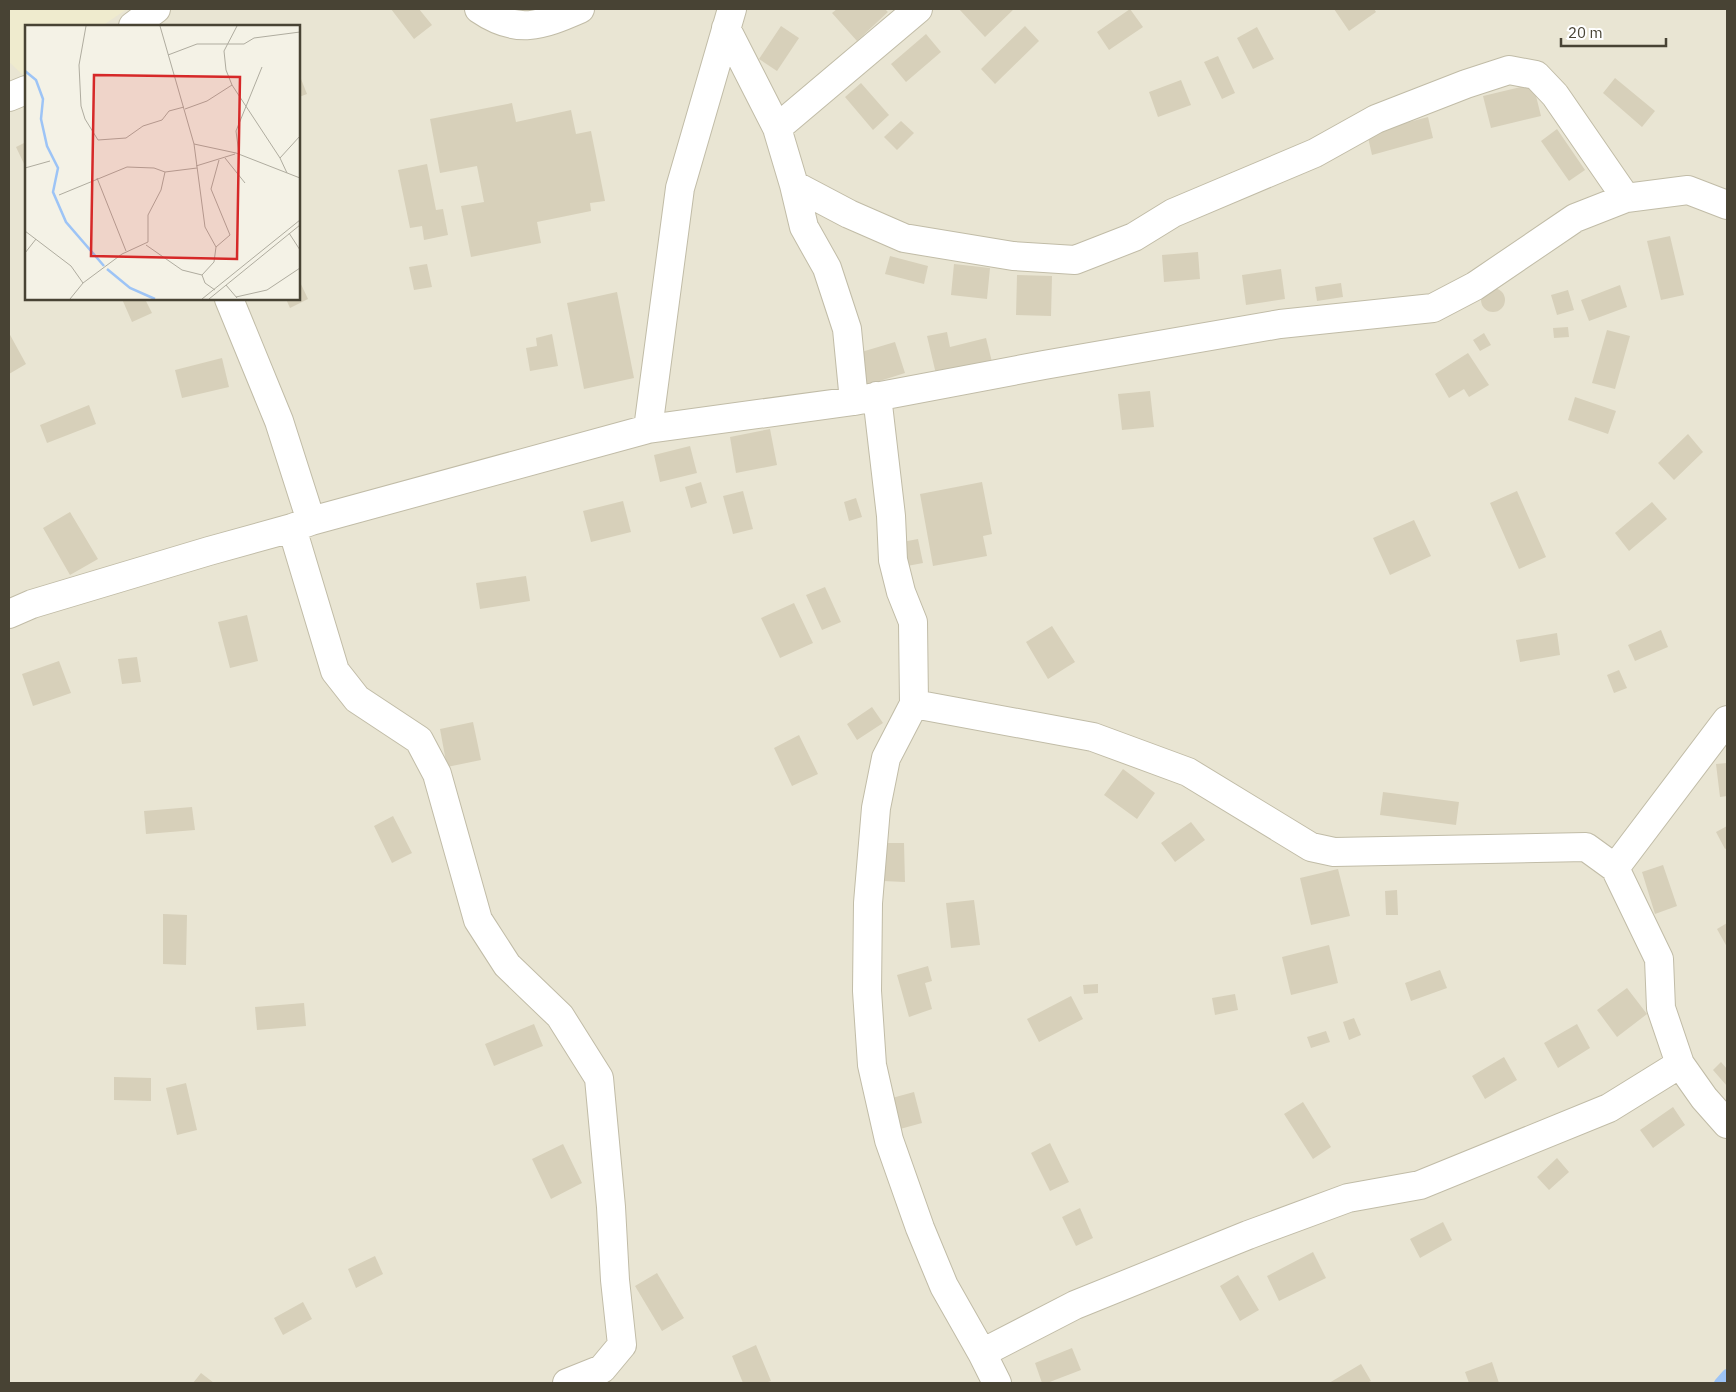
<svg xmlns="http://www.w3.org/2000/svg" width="1736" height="1392" viewBox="0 0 1736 1392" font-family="'IBM Plex Sans',sans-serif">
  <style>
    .residential { fill: #e9e5d3; fill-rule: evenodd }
    .education { fill: #efebce }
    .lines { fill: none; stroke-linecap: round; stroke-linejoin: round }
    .stream { stroke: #9dc4f6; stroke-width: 10 }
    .building { fill: #d7d0ba }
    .minor-casing { stroke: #c1bca7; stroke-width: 30 }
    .minor { stroke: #fff; stroke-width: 28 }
    .inset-river { fill: none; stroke: #9dc4f6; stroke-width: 2.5 }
    .inset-road { fill: none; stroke: #afac9f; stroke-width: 1 }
    .view { fill: #d62828; fill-opacity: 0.15; stroke: #d62828; stroke-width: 2.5 }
    .inset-edge { fill: none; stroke: #484334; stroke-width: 2.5 }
  </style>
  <rect width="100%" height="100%" fill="#f4f2e6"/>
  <path class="residential" d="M9,9H1727V1383H9ZM26,26H299V299H26Z"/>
  <path class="education" d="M9,9H127L102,26H26V78L9,62Z"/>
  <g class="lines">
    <path class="stream" d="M1719,1383L1727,1374"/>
  </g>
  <path class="building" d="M391,9H419L432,25L414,39Z
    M515,9H558L519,22Z
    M837,9H885L888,12L857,41L832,13Z
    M959,9H1014L985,37Z
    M1130,9L1143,27L1109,50L1097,32Z
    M1334,9H1374L1376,12L1349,31Z
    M781,26L799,38L777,71L759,59Z
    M1025,26L1039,41L995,84L981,69Z
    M1257,27L1274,59L1253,69L1237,38Z
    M926,34L941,52L906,82L891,64Z
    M1218,56L1235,93L1222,99L1204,62Z
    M299,74L307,94L299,97Z
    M1615,78L1655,111L1642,127L1603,93Z
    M1181,80L1191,105L1158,117L1149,92Z
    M861,83L889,115L873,130L845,97Z
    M1533,84L1541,116L1491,128L1483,96Z
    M512,103L516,122L571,110L576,134L591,131L605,201L590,203L591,211L537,222L541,243L471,257L461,206L484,202L477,166L440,173L430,119Z
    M1428,117L1433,138L1372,155L1367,133Z
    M901,121L914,133L897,150L884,137Z
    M1557,129L1585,170L1569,181L1541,141Z
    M26,142V168L16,147Z
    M427,164L436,210L443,209L448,235L424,240L422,226L410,228L398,170Z
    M1670,236L1684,295L1661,300L1647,241Z
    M1198,252L1200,279L1164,282L1162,255Z
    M890,256L928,266L924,284L885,274Z
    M427,264L432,287L414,290L409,267Z
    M954,264L990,268L987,299L951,295Z
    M1281,269L1285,299L1246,305L1242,275Z
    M1017,275L1052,276L1051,316L1016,315Z
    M299,280L308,299L290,308L286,299H299Z
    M1341,283L1343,297L1317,301L1315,287Z
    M1620,285L1627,307L1589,321L1581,300Z
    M1481 300a12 12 0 1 1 24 0a12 12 0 1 1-24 0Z
    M1568,290L1574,310L1557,315L1551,295Z
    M617,292L634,378L584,389L567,303Z
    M122,299H145L152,313L132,322Z
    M1568,327L1569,337L1554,338L1553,328Z
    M1607,330L1630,336L1615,389L1592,383Z
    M947,332L950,347L986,338L992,362L936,374L927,336Z
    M9,333L26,364L9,374Z
    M1484,333L1491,345L1480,351L1473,340Z
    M552,334L558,366L530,371L526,348L537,346L536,338Z
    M895,342L905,373L867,385L858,353Z
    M1468,353L1489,385L1469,397L1464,389L1449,398L1435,374Z
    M222,358L229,387L182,398L175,370Z
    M1150,391L1154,427L1122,430L1118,394Z
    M1575,397L1616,411L1608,434L1568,420Z
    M89,405L96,424L47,443L40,425Z
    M770,429L777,465L736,473L730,437Z
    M1688,434L1703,452L1674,480L1658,463Z
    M690,446L697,473L660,482L654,455Z
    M701,482L707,503L691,508L685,487Z
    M982,482L992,534L983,536L987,556L933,566L920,494Z
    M743,491L753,529L733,534L723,496Z
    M1517,491L1546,557L1519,569L1490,503Z
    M856,498L862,517L849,521L844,502Z
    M623,501L631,532L591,542L583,511Z
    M1652,502L1667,519L1629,551L1615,533Z
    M70,512L98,559L70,575L43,528Z
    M1414,520L1431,556L1390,575L1373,538Z
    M918,539L923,563L902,567L897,543Z
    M526,576L530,601L480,609L476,583Z
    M825,587L841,622L822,630L806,595Z
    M794,603L813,643L780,658L761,618Z
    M247,615L258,661L230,668L218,622Z
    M1052,626L1075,662L1048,679L1026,642Z
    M1661,630L1668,647L1635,661L1628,645Z
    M1557,633L1560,655L1520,662L1516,640Z
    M137,657L141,682L122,684L118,659Z
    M59,661L71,693L33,706L22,674Z
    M1619,670L1627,688L1614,693L1607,675Z
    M872,707L883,723L857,740L847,724Z
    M473,722L481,760L447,767L440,729Z
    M799,735L818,774L792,786L774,748Z
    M1727,763V796L1720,797L1716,764Z
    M1123,769L1155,793L1137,819L1104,795Z
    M1383,792L1459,802L1456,825L1380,815Z
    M192,807L195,830L146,834L144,811Z
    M393,816L412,853L392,863L374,826Z
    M1191,822L1205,840L1175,862L1161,843Z
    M1727,826V848L1725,849L1716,832Z
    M883,843H904L905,882L883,881Z
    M1663,865L1677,906L1655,914L1642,872Z
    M1338,869L1350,916L1311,925L1300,878Z
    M1397,890L1398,915H1386L1385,891Z
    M974,900L980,945L951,948L946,903Z
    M163,914L187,915L186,965L163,964Z
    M1727,923V947L1717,929Z
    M1329,945L1338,983L1291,995L1282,957Z
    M928,966L932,981L925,983L932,1009L909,1017L897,975Z
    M1440,970L1447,988L1411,1001L1405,983Z
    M1098,984V993L1084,994L1083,985Z
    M1627,988L1647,1014L1617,1037L1597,1010Z
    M1235,994L1238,1010L1215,1015L1212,998Z
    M1071,996L1083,1019L1039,1042L1027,1019Z
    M304,1003L306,1026L257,1030L255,1007Z
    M1354,1018L1361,1035L1349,1040L1343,1022Z
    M534,1024L543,1046L494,1066L485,1044Z
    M1577,1024L1590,1048L1558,1068L1544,1043Z
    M1326,1031L1330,1042L1311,1048L1307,1037Z
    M1504,1057L1517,1080L1485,1099L1472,1076Z
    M1721,1062L1727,1069V1086L1713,1070Z
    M114,1077L151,1078V1101L114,1100Z
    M186,1083L197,1130L177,1135L166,1088Z
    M914,1092L922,1123L900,1129L892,1098Z
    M1303,1102L1331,1147L1313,1159L1284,1114Z
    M1673,1107L1685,1125L1653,1148L1640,1130Z
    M1050,1143L1069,1182L1050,1191L1031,1153Z
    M563,1144L582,1183L551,1199L532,1159Z
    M1557,1158L1569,1172L1549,1190L1537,1177Z
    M1080,1208L1093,1238L1076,1246L1062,1217Z
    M1443,1222L1452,1240L1420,1258L1410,1239Z
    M1313,1252L1326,1278L1279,1301L1267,1276Z
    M375,1256L383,1274L356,1288L348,1269Z
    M657,1273L684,1318L662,1331L635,1286Z
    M1238,1275L1259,1310L1240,1321L1220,1286Z
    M303,1302L312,1319L283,1335L274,1318Z
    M756,1345L771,1381L765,1383H743L732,1356Z
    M1072,1348L1081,1370L1047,1383H1042L1035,1363Z
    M1492,1362L1499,1383H1469L1465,1372Z
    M1361,1364L1371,1381L1367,1383H1329Z
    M201,1373L214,1383H193Z"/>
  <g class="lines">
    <g class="minor-casing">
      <path id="minor" d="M479,9C517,35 541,26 580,9
        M133,26L156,9
        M726,28L777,128L794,185L804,227L827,268L847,329L854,401
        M9,97L26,90
        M777,128L918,9
        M794,185L849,214L904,238L1013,256L1075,260L1134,237L1173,213L1315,153L1376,119L1466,84L1509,70L1536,75L1555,95L1626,198
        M229,299L279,421L311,521
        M877,396L891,516L893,560L901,592L913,622L914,704L886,758L876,808L868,903L867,991L872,1065L889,1140L920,1228L944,1286L982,1353L997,1383
        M648,429L680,188L732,9
        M292,528L335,671L357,699L419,740L437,774L478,920L507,965L560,1016L599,1078L611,1207L615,1280L622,1345L602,1369L567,1383
        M9,614L32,604L209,551L292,528L311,521L648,429L854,401L1044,365L1280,324L1433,308L1475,286L1575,218L1626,198L1688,190L1727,205
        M914,704L1093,737L1188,772L1311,847L1334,852L1586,847L1615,868L1659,959L1661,1008L1680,1064L1704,1098L1727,1124
        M1615,868L1727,720
        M982,1353L1075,1305L1248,1235L1348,1198L1420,1185L1609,1108L1680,1064"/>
    </g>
    <use href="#minor" class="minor"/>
  </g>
  <g transform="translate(25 25)">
    <rect width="275" height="275" fill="#f4f2e6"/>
    <path class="inset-river" d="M0,46L11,55L18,74L16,94L22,121L33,143L28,167L41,197L79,241M82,244L105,263L130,274"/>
    <path class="inset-road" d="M61,1L54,40L56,81L60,94L73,115L101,113L118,101L137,95L144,86L159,82M135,1L169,119L180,202L191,222L189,237L177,250L180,258L190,265M212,1L199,26L201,45L207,60L255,133M143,30L172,19H219L229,13L275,7M160,84L182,76L207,60M169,119L211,128L275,153M214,129L211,106L237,42M200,133L220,158M171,141L210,129M0,143L25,136M262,148L255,133L275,111M72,153L101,226M34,170L102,142L129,143L140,147L172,143M0,206L46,241L58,258M264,208L275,225M121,220L157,245L177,250M191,222L205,210L186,164L194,135M0,228L11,214M201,260L212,273M211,272L242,265L275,243M45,274L58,258L97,229L123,217V190L136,165L140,147M177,274L275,195M184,274L275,200"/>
    <path class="view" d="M69,50L215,52L212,234L66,231Z"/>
    <rect width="275" height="275" class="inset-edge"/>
  </g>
  <rect width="1736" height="1392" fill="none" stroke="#484334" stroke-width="20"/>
  <path d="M1561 38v8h105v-8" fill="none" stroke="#484334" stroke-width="2.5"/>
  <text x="1568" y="38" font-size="15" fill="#484334" stroke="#ffffff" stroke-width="4" paint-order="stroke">20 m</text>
</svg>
